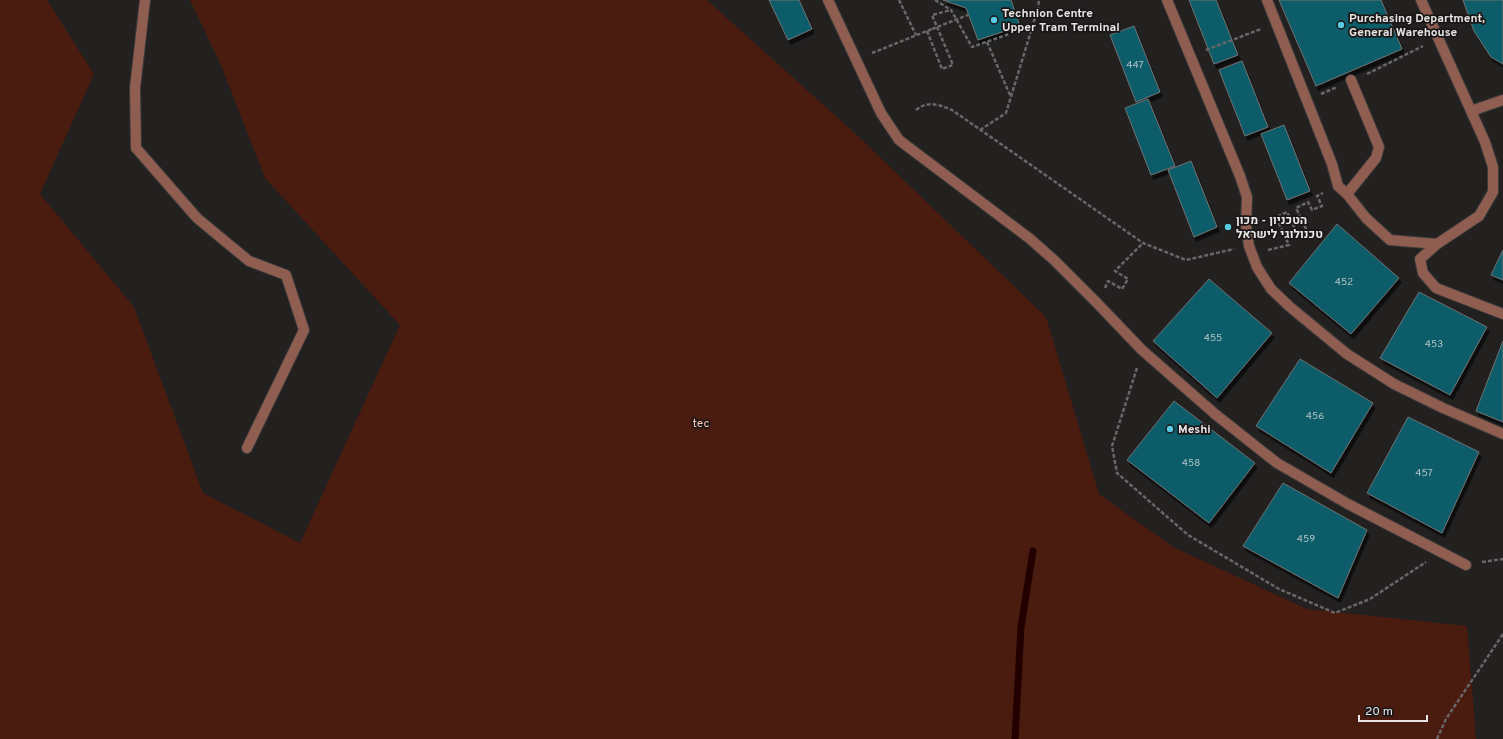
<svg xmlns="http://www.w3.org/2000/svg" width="1503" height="739" viewBox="0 0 1503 739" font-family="Overpass,Heebo,sans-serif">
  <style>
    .green { fill: #4a1b0f }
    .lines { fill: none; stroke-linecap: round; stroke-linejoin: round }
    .stream { stroke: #230000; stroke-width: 7 }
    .building { fill: #0a5c69; stroke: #6f7273; filter: url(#shadow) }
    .minor-casing { stroke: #3e3b3b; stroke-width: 12 }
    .path { stroke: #696666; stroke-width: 2.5; stroke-dasharray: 4 2; stroke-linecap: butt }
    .minor { stroke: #8f5e51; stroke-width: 10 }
    .path-bridge { stroke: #696666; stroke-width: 2.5; stroke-dasharray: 4 2; stroke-linecap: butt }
    .poi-dot { fill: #55cae0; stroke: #1a1716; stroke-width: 1.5 }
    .labels { text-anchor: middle; stroke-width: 3.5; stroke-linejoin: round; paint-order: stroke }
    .number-label { font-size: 10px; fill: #afc2c5 }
    .poi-label { font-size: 12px; font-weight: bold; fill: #e6e4e4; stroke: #1a1716; text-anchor: start }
    .park-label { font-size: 12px; fill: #fdc1b1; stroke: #1a1716 }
  </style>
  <defs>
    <filter id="shadow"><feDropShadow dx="2.5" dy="4.5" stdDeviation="0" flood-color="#0009"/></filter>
  </defs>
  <rect width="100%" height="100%" fill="#232020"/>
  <path class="green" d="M0,0H47L94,74L40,194L134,307L203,493L300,543L400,325L265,178L221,65L190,0H707L859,137L1046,317L1099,494L1173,547L1307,609L1467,626L1476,739H0Z"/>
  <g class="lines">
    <path class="stream" d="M1015,739L1021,627L1033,551"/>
  </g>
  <path class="building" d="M769,0H799L812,29L788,40Z
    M943,0H1011L1020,26L978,40L966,8Z
    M1189,0H1216L1238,55L1214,64Z
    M1279,0H1381L1402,49L1316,86Z
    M1463,0H1503V64L1491,57L1474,31Z
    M1134,26L1160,92L1136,102L1110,35Z
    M1242,61L1268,127L1245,136L1219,70Z
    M1148,99L1175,166L1151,175L1125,108Z
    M1284,125L1310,191L1287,200L1261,134Z
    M1191,161L1217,227L1194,237L1168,170Z
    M1337,224L1399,278L1351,334L1289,283Z
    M1503,250V280L1491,275Z
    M1209,279L1272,333L1217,398L1153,341Z
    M1419,292L1487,327L1450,395L1380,358Z
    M1503,341V422L1476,411Z
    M1300,359L1373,403L1331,473L1256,426Z
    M1174,401L1255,463L1209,523L1127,460Z
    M1408,417L1479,452L1442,533L1367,493Z
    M1283,483L1367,530L1338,598L1243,546Z"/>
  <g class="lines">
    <g class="minor-casing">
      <path id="minor" d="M145,0L135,88L136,148L197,218L249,261L286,275L304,330L247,448
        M828,0L881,113L899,140L1029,238L1054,260L1096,302L1142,350L1215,414L1277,463L1348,504L1466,565
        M1167,0L1240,176L1247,197L1246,225L1249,246L1257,267L1271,289L1290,307L1347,354L1394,384L1443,408L1503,434
        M1267,0L1332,164L1338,186L1347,194L1366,218L1390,240L1437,244L1420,259L1423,273L1436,288L1503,314
        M1421,0L1485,142L1493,167V192L1479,216L1437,244
        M1471,111L1503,100
        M1347,194L1376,158L1379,147L1351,80"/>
    </g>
    <path class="path" d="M899,0L916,35
      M935,0L951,10L972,47L1032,26
      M927,31L942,69L953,65L932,15L951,10
      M987,42L1010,95
      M1206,50L1261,29
      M872,53L932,29
      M1367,74L1423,46
      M1321,94L1337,87
      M916,110C928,100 940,105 952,110L1143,243L1186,260L1234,249
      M980,130L1006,113L1038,8L1039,0
      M1268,250L1289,245L1276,217L1287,212L1298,235L1307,231L1296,208L1308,202L1312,210L1322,206L1317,196L1323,193
      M1105,288L1108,281L1122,289L1128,279L1115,271L1143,243
      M1137,368L1112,446L1117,473L1188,535L1279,589L1335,613L1370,599L1426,562
      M1482,562L1503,559
      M1437,739L1446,719L1503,634"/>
    <use href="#minor" class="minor"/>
    <path class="path-bridge" d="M932,29L968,15"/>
  </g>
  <g class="poi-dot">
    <circle cx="994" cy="20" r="4"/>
    <circle cx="1341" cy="25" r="4"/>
    <circle cx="1228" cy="227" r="4"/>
    <circle cx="1170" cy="429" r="4"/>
  </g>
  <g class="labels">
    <g class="number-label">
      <text x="1135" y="68">447</text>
      <text x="1344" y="285">452</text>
      <text x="1213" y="341">455</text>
      <text x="1434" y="347">453</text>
      <text x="1315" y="419">456</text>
      <text x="1191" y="466">458</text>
      <text x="1424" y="476">457</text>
      <text x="1306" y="542">459</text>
    </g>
    <g class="poi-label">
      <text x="1002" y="17">Technion Centre<tspan x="1002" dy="14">Upper Tram Terminal</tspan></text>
      <text x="1349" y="22">Purchasing Department,<tspan x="1349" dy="14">General Warehouse</tspan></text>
      <text x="1236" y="224">הטכניון - מכון<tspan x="1236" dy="14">טכנולוגי לישראל</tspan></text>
      <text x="1178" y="433">Meshi</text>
    </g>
    <g class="park-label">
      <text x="701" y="427">tec</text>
    </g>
  </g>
  <path d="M1359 715v6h68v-6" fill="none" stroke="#e6e4e4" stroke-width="2"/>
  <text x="1365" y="715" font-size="12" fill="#e6e4e4" stroke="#1a1716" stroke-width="3" paint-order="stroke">20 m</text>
</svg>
